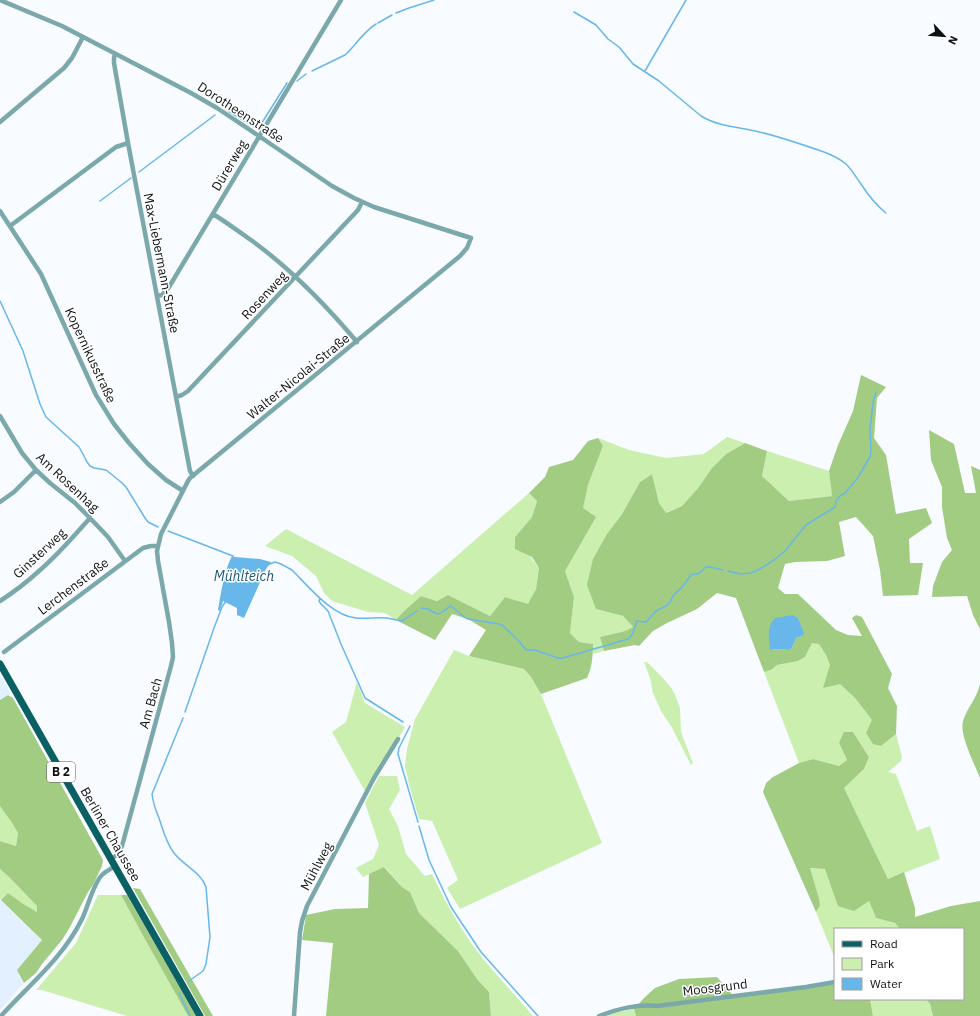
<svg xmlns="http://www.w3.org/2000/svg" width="980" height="1016" viewBox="0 0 980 1016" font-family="'IBM Plex Sans',sans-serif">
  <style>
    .built { fill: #e2f0ff }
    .green { fill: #caefae }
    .forest { fill: #a3cc83; fill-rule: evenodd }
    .water { fill: #68b7ea }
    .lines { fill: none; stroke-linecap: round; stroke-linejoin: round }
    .stream { stroke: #68b7ea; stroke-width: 1.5 }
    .street { stroke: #7ba8aa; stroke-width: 4.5 }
    .primary { stroke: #0a6063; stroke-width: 7 }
    .labels { text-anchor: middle; stroke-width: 3; stroke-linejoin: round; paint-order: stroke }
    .shield { fill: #fff; stroke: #56585a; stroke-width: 1 }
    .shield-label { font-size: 12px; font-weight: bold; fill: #0e1114 }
    .street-label { font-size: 13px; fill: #0e1114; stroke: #fff }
    .water-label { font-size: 14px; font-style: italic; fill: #1c5779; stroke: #fff }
  </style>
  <rect width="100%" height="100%" fill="#f8fbff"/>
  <path class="built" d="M0,677L2,678L10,693L8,695L0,700Z
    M0,899L42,940L17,970L24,983L0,1010Z"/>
  <path class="green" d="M727,437L745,443L726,454L712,468L698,488L682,506L665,513L659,503L652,474L640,482L622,514L607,534L596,609L623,616L633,627L625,631L600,637L604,651L593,654V644L579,642L570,633L574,597L565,571L595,517L582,508L588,485L603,446L598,438L629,450L666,458L704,454Z
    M767,451L829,471L832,496L789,501L762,476Z
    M529,493L537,501L532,517L515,537L539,568L536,589L528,605L505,597L490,616L448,595L437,601L421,596L403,612L396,620L385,613L368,612L332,601L324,593L316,576L292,556L265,546L286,529L412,595Z
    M812,642L819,644L826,655L830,665L840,684L855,698L872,720L881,746L896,734L902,757L901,761L888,772L896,774L917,831L930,826L940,859L888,879L844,788L864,769L869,757L853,732L839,743L847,760L839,766L813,759L799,763L764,672L771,670L777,665L798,661L805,657Z
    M454,650L469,656L524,669L531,677L541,694L602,843L460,909L447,888L458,880L432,821L419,819L410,788L405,766L407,749L415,719Z
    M644,662H647L663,678L672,689L676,697L680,708L681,732L693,763L691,765L671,726L661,711L653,693L650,678Z
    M357,682L365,703L405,727L366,793L332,732L346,722Z
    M379,776H397L400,790L389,809L398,826L406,854L425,876L432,874C446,904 463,934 484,960C500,979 517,997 533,1016H491L489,992L477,979L458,951L419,913L410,892L402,887L385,867L363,877L356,868L373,859L379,845L365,803Z
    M0,806L12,823L18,833L16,846L0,841Z
    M809,868L825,869L869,901L876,918L895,923L900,929H835V959L816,912L820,906Z
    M0,869L9,877L37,906V912L23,905L8,893L1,900L0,899Z
    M98,895H121L142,934L188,1016H127L42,990H36L76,943Z
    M870,999H926L930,1004L933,1016H873Z
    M634,1009L636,1016H606L618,1012Z"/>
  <path class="forest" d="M861,375L886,387L877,398L874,438L886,455L896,514L926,508L932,523L909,539L910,563H923L918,595L883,596L880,570L873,536L856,517L839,522L845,556L827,561L795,562L785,564L778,588L785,594H798L836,630L848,635L862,636L852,618L856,615L862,617L892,674L888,688L897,706L896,734L881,746L873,744L866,733L872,720L855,698L840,684L823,688L830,665L826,655L819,644L812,643L805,657L798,661L777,665L771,670L764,672L736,598L717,593L697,609L667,623L653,631L639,646L635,645L604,651L600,637L625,631L633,627L623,616L596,609L587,585L593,559L607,534L622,514L640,482L652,474L659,503L666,513L682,506L698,488L712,468L726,454L745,443L767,451L762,476L789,501L832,496L829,471L838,445L853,411ZM798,618L802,636L796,638L792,648L789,650L778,649L771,650Z
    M929,430L954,444L965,493H976L971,466L980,470V629L973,615L967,596L932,597L933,586L942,562L952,550L947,538L942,507V487L931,460Z
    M598,438L603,446L588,485L583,508L596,517L565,571L574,597L570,633L579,642L593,644C593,655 592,668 587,678L541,694L531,677L524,669L469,656L486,630L468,619L452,614L435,640L396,620L403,612L421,596L437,601L448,595L490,616L505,597L528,604L536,589L539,568L532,557L515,549V537L532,517L537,501L529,493L545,477L549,467L573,460L588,441Z
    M980,684V778C975,765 959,735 963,721C967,708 977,698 980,684Z
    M8,695L13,698L103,860L102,866L93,885L88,892L70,927L62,940L42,964L36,973L24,983L17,970L42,940L1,900L8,893L23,904L37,912V906L9,877L0,869V841L16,846L18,833L12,823L0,806V700Z
    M844,732H853L869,757L864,769L844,788L888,879L904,872L915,908V917L951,906L980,901V1016H933L930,1004L926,999H963V929H900L895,923L876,918L869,901L854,911L838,906L825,869L810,868L819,899L820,906L816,912L763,792L766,783L773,777L799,763L813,759L839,766L847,760L839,743Z
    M384,867L402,887L410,892L419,913L458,951L477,979L489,992L491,1016H326L333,943L302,940L306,915L335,909L368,908L369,874Z
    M133,888L140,889L213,1016H205Z
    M121,895H127L196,1016H188L142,934Z
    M717,977L731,993L733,997L835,984V999H870L873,1016H636L634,1009L645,997L655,988L679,979Z"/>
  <path class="water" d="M232,556L235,557L260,559L271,562L266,569L244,618L237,615V608L223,601L220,611L218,610C221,593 224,571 232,556Z
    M793,615L798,618L804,633L802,636L796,638L792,648L789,650L778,649L770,650C769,637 766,628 775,618Z"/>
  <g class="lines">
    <path class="stream" d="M574,12L596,25L608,39L619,47L633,64L659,81L701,116C717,126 737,127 755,131C778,136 801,144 824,152C832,155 839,158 846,164C852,170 856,177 861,184C868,195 876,205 886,213
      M396,13L409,8L434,0
      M378,23L392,15
      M312,71L345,55C356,45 363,32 376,24
      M645,71L686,0
      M297,81L306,74
      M228,111L258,129L287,83
      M139,172L215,115
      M100,201L131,178
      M0,301L23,351L40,404L46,417L79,447L84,456L87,462L90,466L94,468L106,470L121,482L126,487L145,518L148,522L158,527
      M168,531L233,556
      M267,565L275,562L281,564L292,570C308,586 332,616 356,618C366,619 376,617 387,618C392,619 397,620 402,621L417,611
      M728,571L740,574L751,573L760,569L774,560L785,551L806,525L835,507L836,501L840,496L845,493L857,479L870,457L871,451L870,429L873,403L876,392
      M320,598L319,601L321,604L328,611L341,644L365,698L403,722
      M421,608L428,609L437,614C445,613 445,608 451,606L464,617L468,619L499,624L502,625L519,641L525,649L528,650H535L558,658H563L628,639L632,635L637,621L646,622L656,611L666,606L670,602L673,596L683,586L691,575L694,574H698L706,567H710L723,570
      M185,712L214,628L222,607L226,601
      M183,718L152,794C153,803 156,811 159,818C163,830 166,843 174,853C183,865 201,872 206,887L210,937L206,964L203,971L189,981
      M410,726L399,748L398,754L418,822
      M419,826L429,860L451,907L481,952L538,1016
      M179,993L190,1016"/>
    <path class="street" d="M0,0L62,26L191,93L217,108L259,136L332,186L354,198L374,207L471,238L467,248L460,256L190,478L188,481L161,534L157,551L158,561L169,622L172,643L173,657L171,666L122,846L117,855L111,859
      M115,54L114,58V63L128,143L190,471L193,476
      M0,122L64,68L72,58L83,37
      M0,211L41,274L96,395L114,424L129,443L148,464L166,480L183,491
      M213,214C226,222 238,231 251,240C291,269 325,304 357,342
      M10,226L116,147L128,143
      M157,296L162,295L169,287L341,0
      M176,397L182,395L188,391L358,210L362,202
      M0,416L22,453L36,470L50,483L75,503L90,518L108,537L125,561
      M0,502L14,492L36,470
      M0,601C14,592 27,582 39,571C58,555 74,536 90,518
      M4,652L143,548L151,546H158
      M1,1016C29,985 63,958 82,919C88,907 93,884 102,875C106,871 111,869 115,866
      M294,1016L300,932L302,921L307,906L374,778L398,739
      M599,1016C618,1009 636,1004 657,1006L806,987L835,982"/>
    <path class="primary" d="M0,664L200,1016"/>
  </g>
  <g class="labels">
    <rect class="shield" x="47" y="762" width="28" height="20" rx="3"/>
    <g class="shield-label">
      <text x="61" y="776">B 2</text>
    </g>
    <g class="street-label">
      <text transform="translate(241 112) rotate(33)" y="5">Dorotheenstraße</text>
      <text transform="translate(229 165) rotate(-59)" y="5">Dürerweg</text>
      <text transform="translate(162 263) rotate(79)" y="5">Max-Liebermann-Straße</text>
      <text transform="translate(264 295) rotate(-47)" y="5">Rosenweg</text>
      <text transform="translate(91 355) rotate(65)" y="5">Kopernikusstraße</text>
      <text transform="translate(298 376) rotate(-39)" y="5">Walter-Nicolai-Straße</text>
      <text transform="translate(68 482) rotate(43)" y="5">Am Rosenhag</text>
      <text transform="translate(39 553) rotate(-43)" y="5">Ginsterweg</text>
      <text transform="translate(73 586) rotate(-37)" y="5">Lerchenstraße</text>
      <text transform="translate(150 703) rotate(-74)" y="5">Am Bach</text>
      <text transform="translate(111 834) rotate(60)" y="5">Berliner Chaussee</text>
      <text transform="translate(316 866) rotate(-62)" y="5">Mühlweg</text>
      <text transform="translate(715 987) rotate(-7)" y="5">Moosgrund</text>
    </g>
    <g class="water-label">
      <text x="244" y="581">Mühlteich</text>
    </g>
  </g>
  <rect x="834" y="928" width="130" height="72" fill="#ffffff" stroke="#9fa0a1"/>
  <rect x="842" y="941" width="20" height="6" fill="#0a6063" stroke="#9fa0a1"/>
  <text x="870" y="948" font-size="12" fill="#0e1114">Road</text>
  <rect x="842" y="958" width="20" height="12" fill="#caefae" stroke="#9fa0a1"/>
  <text x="870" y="968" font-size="12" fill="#0e1114">Park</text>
  <rect x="842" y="978" width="20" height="12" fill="#68b7ea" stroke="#9fa0a1"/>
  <text x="870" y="988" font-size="12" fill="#0e1114">Water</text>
  <g transform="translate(944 36) rotate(116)" stroke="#ffffff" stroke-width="3" paint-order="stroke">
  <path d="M0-3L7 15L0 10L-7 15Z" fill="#0e1114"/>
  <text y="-6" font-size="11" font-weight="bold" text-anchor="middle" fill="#0e1114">N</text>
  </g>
</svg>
